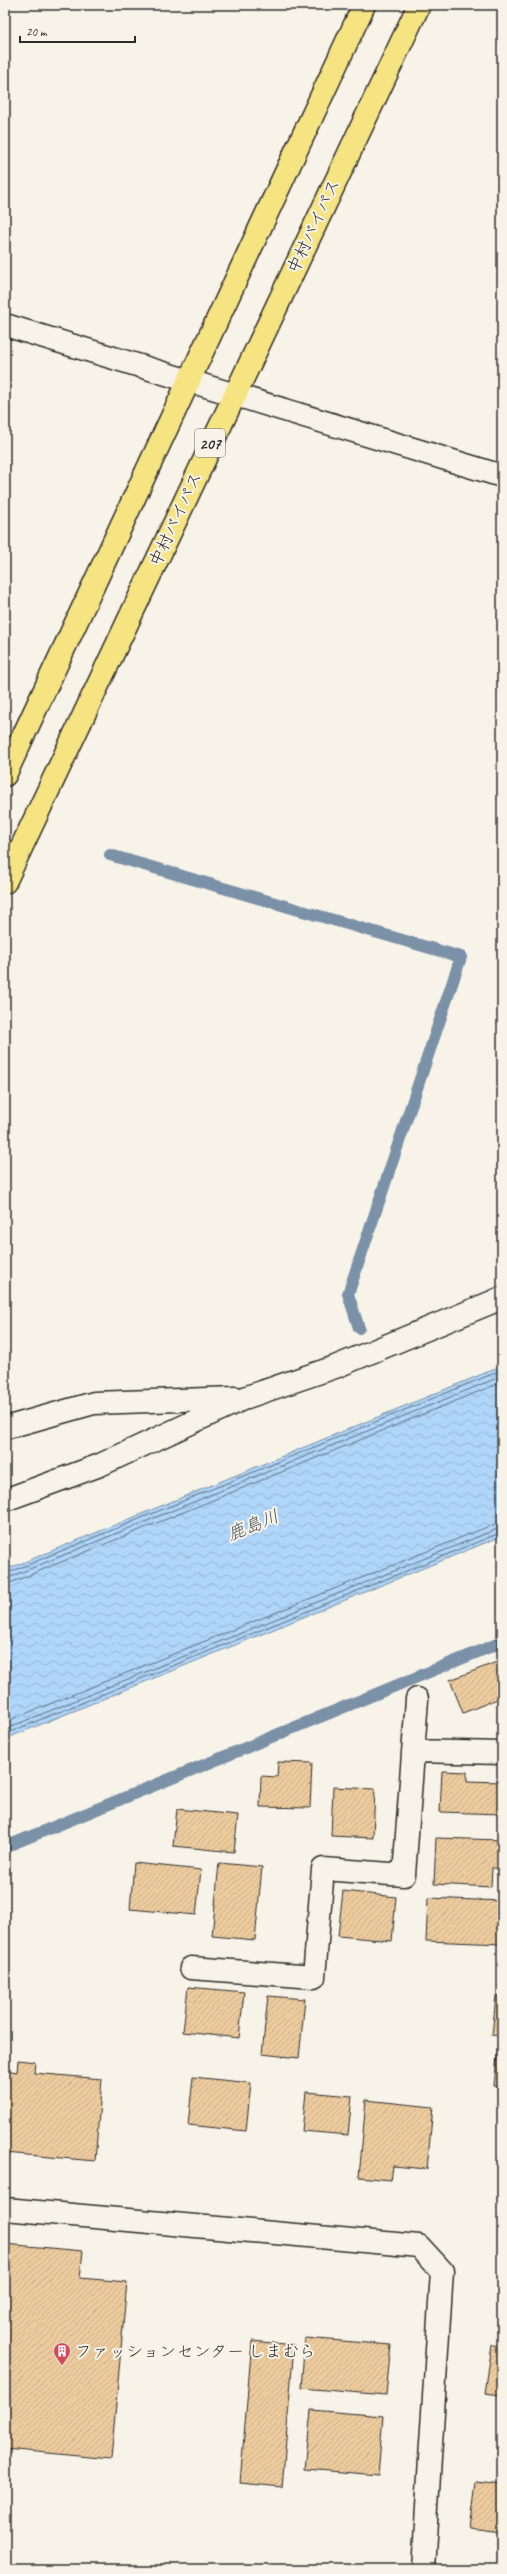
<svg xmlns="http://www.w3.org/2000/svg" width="507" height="2574" viewBox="0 0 507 2574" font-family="Caveat,'Klee One',sans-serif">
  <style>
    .water { fill: url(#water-waves); stroke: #7a91a7 }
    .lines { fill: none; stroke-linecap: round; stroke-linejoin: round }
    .shore { stroke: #606f7d; stroke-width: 1 }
    .stream { stroke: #7a91a7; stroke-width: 12 }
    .building { fill: url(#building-hatch); stroke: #2b2b2b }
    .street-casing { stroke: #2b2b2b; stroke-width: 25 }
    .highway-casing { stroke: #2b2b2b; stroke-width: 25 }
    .street { stroke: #f7f3e8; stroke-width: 22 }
    .highway { stroke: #f6e381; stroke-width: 22 }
    .labels { text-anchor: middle; stroke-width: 4; stroke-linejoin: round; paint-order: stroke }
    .shield { fill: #f7f3e8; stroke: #686764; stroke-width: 1 }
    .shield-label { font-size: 16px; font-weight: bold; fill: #2b2b2b }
    .street-label { font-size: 17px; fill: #2b2b2b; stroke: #f7f3e8 }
    .poi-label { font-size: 17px; fill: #2b2b2b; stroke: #f7f3e8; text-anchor: start }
    .water-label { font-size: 18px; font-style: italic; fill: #4c565e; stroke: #f7f3e8 }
  </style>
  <defs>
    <pattern id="water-waves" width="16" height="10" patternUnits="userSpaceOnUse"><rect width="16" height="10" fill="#afd5f9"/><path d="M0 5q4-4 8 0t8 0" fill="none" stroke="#97b7d6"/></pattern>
    <pattern id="building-hatch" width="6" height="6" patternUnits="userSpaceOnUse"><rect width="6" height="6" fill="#edcb9e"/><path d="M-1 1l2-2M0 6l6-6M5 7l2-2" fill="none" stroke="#cbae88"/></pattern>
  </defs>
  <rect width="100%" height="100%" fill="#f7f3e8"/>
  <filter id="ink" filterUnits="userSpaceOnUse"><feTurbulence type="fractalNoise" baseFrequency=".025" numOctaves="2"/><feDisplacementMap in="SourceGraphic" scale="8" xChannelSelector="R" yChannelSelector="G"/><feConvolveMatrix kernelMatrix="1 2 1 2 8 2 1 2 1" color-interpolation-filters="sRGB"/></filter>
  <g filter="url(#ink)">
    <path class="water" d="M502,1366V1536L5,1739V1570Z"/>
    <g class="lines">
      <path class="shore" d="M5,1574L502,1370
        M5,1579L502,1376
        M5,1585L502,1382
        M5,1722L502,1521
        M5,1729L502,1527
        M5,1734L502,1532"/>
      <path class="stream" d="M110,855L461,957L348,1294L359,1328
        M5,1847L502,1642"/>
    </g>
    <path class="building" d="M502,1660V1697L463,1713L450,1680Z
      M278,1762L312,1763L310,1808L260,1807L261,1776L277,1777Z
      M442,1771L467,1772V1781L502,1782V1814L440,1812Z
      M333,1787L375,1789L373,1838L331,1836Z
      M177,1809L238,1815L234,1852L173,1846Z
      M436,1838L502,1840V1868H492L491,1887L434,1884Z
      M134,1863L201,1870L196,1915L130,1909Z
      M219,1863L262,1867L255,1940L212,1936Z
      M343,1891L396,1897L392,1941L338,1936Z
      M428,1898L502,1901V1944L426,1941Z
      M188,1987L244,1992L239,2038L183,2032Z
      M268,1996L305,1999L299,2058L262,2054Z
      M496,1996L502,1997V2036L492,2035Z
      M498,2047H502V2087L494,2086Z
      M18,2060L35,2062L34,2073L102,2079L95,2161L5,2153V2070L17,2072Z
      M193,2077L251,2083L246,2131L188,2125Z
      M306,2092L352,2096L348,2135L302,2131Z
      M366,2100L433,2107L427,2169L393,2166L391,2180L359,2177Z
      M5,2244L83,2251L80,2278L127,2282L111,2459L5,2449Z
      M305,2338L391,2345L386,2395L301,2388Z
      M252,2341L294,2345L282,2487L240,2483Z
      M492,2345L502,2346V2395L485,2393Z
      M311,2410L383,2416L378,2475L305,2469Z
      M476,2482L502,2485L501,2534L470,2530Z"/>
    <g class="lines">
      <g class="street-casing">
        <path id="street" d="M5,325L502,476
          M5,1428L94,1403L236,1398
          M5,1500L100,1465L247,1397L335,1367L502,1298
          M413,1751L502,1753
          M191,1968L314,1977L323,1869L404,1875L417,1699
          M5,2209L419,2246L442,2271L423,2569"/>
      </g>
      <g class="highway-casing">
        <path id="highway" d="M5,775L364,5
          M5,882L419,5"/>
      </g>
      <use href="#street" class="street"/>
      <use href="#highway" class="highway"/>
    </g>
  </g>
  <defs>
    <g id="building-pin" transform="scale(0.9)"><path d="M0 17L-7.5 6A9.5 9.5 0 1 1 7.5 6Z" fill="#d1495b" stroke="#f7f3e8"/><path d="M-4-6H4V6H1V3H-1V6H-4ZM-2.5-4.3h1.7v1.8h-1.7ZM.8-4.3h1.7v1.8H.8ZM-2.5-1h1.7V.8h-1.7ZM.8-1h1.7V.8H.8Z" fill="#fff"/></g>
  </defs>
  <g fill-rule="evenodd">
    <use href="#building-pin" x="62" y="2351"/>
  </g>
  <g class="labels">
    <rect class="shield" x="195" y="429" width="30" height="28" rx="3"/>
    <g class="shield-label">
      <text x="210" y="449">207</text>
    </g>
    <g class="street-label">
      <text transform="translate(313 226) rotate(-65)" y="6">中村バイパス</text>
      <text transform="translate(175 519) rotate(-65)" y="6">中村バイパス</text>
    </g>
    <g class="poi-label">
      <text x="75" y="2357">ファッションセンター しまむら</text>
    </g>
    <g class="water-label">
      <text transform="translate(253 1525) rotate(-22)" y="6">鹿島川</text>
    </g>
  </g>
  <rect width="507" height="2574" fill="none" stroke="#f7f3e8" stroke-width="20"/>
  <rect x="10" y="10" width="487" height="2554" fill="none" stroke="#2b2b2b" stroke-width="1.5" filter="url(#ink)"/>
  <path d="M20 36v6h115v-6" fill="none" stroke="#2b2b2b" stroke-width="2"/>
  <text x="26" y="36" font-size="12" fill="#2b2b2b" stroke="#f7f3e8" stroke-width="3" paint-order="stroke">20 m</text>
</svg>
